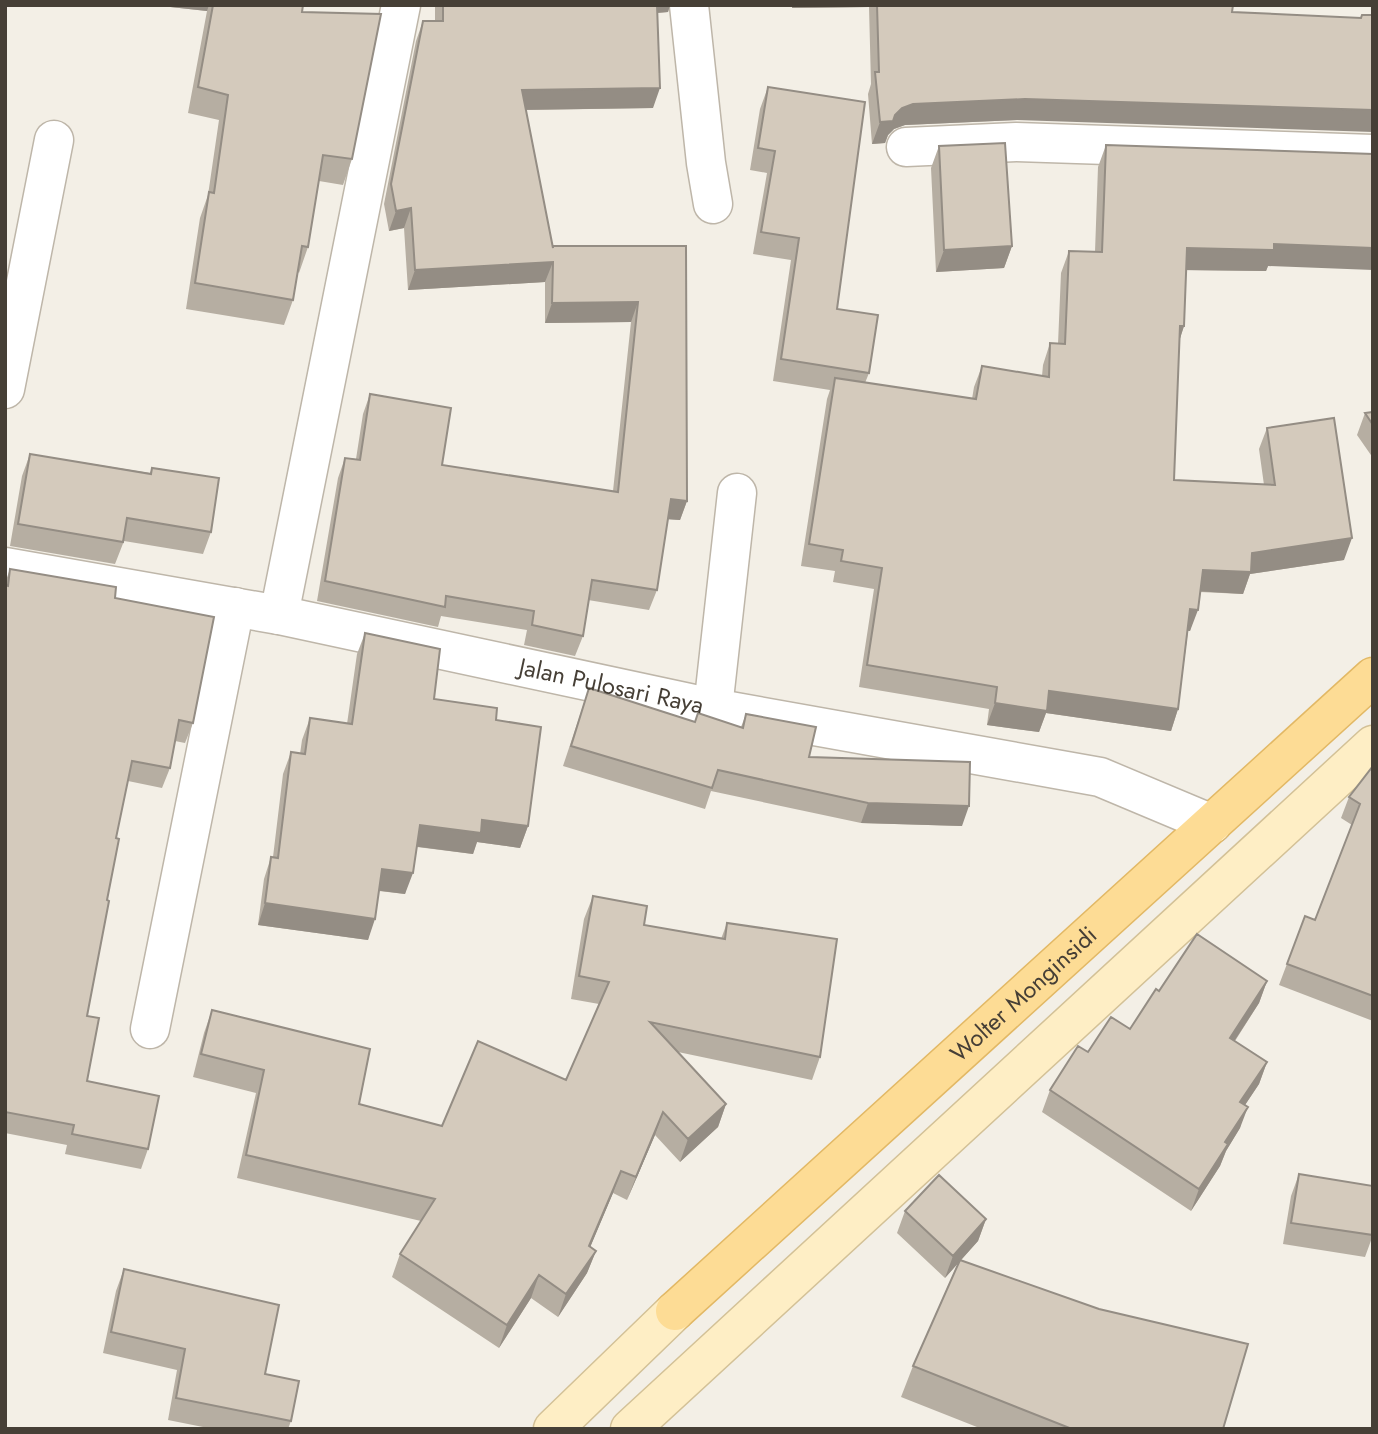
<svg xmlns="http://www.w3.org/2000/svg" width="1378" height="1434" viewBox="0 0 1378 1434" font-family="Jost,sans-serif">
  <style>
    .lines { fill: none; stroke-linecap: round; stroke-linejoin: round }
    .minor-casing { stroke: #beb6a9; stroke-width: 41 }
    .secondary-casing { stroke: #d3c197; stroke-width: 41 }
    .primary-casing { stroke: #e2b865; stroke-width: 41 }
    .minor { stroke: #fff; stroke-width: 38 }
    .secondary { stroke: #feeec5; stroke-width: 38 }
    .primary { stroke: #fddc95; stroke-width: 38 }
    .wall { fill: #b6aea2 }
    .shaded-wall { fill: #948d84 }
    .building { fill: #d4cabc; stroke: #948d84; stroke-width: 2 }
    .labels { text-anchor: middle; stroke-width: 7; stroke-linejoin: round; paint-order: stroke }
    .street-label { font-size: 24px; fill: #463f36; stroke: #fff }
  </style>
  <rect width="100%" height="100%" fill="#f3efe6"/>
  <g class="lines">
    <g class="minor-casing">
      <g id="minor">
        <path d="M689,5L706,163L713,204"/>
        <path d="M906,147L1016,142L1373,154"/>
        <path d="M5,389L54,140"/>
        <path id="s1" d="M5,567L279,615L713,708L1100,777L1212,824"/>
        <path d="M279,615L401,5"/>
        <path d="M713,708L737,493"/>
        <path d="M150,1029L235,607"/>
      </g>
    </g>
    <g class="secondary-casing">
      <path id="secondary" d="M553,1429L675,1311
        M630,1429L1373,745"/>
    </g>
    <g class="primary-casing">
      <g id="primary">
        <path id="s2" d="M675,1311L1373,677"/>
      </g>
    </g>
    <use href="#minor" class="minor"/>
    <use href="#secondary" class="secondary"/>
    <use href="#primary" class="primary"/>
  </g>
  <path class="wall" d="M152,5H303L302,12L352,159L343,185L319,181L308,247L299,273L298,272L293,300L284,325L186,309L200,218L208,195L219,120L188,113L207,11Z
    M435,5H670L668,12L657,13L653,108L526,110L552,247L686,246L687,501L680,520L668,519L657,590L649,610L588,600L583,636L575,656L524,645L527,630L441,616L438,627L317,601L338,478L345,458L356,459L363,414L370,394L442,465L613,491L631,322L545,323V282L408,290L404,228L389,231L384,204L416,41L423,21H435Z
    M792,5H1233L1232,12L1360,18L1362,15H1373L1017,120L905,125L894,129L888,135L885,143L872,144L868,94L871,84L869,7L792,8Z
    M768,87L837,309L869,373L865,383L972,399L974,387L982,366L1042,376L1043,365L1050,343L1058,344L1061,273L1069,251L1095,252L1098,167L1106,145L1268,266L1266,271L1186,270L1184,326L1179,341L1174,480L1264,485L1259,449L1267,428L1344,560L1250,574L1243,594L1200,592L1190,631H1188L1178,709L1171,731L1046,713L1039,732L987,725L989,709L859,687L874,589L833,582L835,571L801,566L827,399L830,390L773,381L791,260L753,254L767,173L750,170L760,109Z
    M939,146L1012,246L1004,268L936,272L931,168Z
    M1373,412V458L1357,435L1365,413Z
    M30,454L150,473L152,468L211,532L203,554L124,541L115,564L10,546L22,476Z
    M10,569L115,598L193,723L185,743L175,741L170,768L162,788L128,781L116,838L87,1016V1081L148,1149L141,1169L65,1154L67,1145L5,1133V583Z
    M365,633L434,699L496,720L528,826L520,848L477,842L473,854L417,847L405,894L379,891L368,940L258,925L264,879L271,857H273L283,774L291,752L300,754L302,740L310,718L347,724L357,654Z
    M589,688L694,722L741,727L746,714L809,757L962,826L861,823L711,791L705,809L563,766Z
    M1373,766V1021L1279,985L1305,916L1315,920L1352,825L1341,818L1349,797Z
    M593,896L644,925L721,939L727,923L820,1057L812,1080L678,1052L726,1104L718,1127L680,1162L655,1135L627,1200L613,1193L590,1247L596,1251L587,1273L558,1317L531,1298L499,1348L392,1277L400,1254L421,1221L237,1178L256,1093L193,1077L204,1033L212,1010L359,1104L442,1126L566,1080L599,1004L571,999L584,919Z
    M1267,981L1259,1003L1235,1041L1267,1062L1259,1084L1245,1105L1240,1128L1226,1151L1220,1166L1191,1211L1042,1112L1050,1090L1088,1052L1130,1029L1159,991Z
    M1299,1174L1373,1235L1365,1257L1283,1244L1291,1196Z
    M905,1211L986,1219L978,1241L961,1260L1223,1429H982L901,1397L913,1366L958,1263L945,1278L897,1233Z
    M124,1269L265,1374L291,1421L288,1429H213L168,1420L177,1370L103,1353L116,1291Z"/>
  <path class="shaded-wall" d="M152,5H209L207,11Z
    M647,5H670L668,12L644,14Z
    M793,5H870L869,7L792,8Z
    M660,88L653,108L515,110L522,90Z
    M1025,99L1373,110V132L1017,120L905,125L894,129L888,135L885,143L872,144L880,122L895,115L902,108L913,104Z
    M411,208L404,228L389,231L396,211Z
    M1274,244L1373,248V270L1268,266L1266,271L1179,270L1187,248Z
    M1012,246L1004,268L936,272L944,250Z
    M553,262L545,282L408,290L415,270Z
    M638,302L631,322L545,323L552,303Z
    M1180,326H1184L1177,348Z
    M671,499L687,501L680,520L664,519Z
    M1352,538L1344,560L1250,574L1243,594L1195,591L1203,570L1252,553Z
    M1190,609L1198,610L1190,631L1182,630Z
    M1049,691L1178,709L1171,731L1046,713L1039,732L987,725L995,703Z
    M868,803L969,806L962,826L861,823Z
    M482,820L528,826L520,848L477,842L473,854L412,846L420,825Z
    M382,869L413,873L405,894L374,890Z
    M265,903L375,919L368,940L258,925Z
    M1267,981L1259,1003L1222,1060L1230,1038Z
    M1267,1062L1259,1084L1233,1123L1240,1102Z
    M726,1104L718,1127L680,1162L688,1139Z
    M1248,1107L1240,1128L1226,1151L1220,1166L1191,1211L1199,1189L1225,1142Z
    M663,1112L655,1135L627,1200L636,1177Z
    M621,1171L613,1193L581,1269L589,1246Z
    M986,1219L978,1241L945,1278L953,1256Z
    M596,1251L587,1273L558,1317L566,1294Z
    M539,1275L531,1298L499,1348L507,1325Z"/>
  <path class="building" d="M213,5H303L302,12L381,14L352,159L323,155L308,247L302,246L293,300L195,283L209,192L214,193L228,95L198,87Z
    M443,5H657L660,88L522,90L553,248V246H686L687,501L671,499L657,590L592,580L583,636L532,625L534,611L446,596L445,607L325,581L345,458L360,460L370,394L451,408L442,465L618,492L638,302L552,303L553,262L415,270L411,208L396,211L391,184L423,21H443Z
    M877,5H1233L1232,12L1361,18L1362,15H1373V110L1025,99L913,104L902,108L895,115L893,121L880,122L875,72H879Z
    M768,87L865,102L837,309L878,315L869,373L781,359L799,238L761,232L775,151L758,148Z
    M1005,143L1012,246L944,250L939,146Z
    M1106,145L1373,154V248L1274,244V250L1187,248L1184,326H1180L1174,480L1275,485L1267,428L1334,418L1352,538L1252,553L1251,572L1203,570L1198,610L1190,609L1178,709L1049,691L1047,711L995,703L997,687L867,665L882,568L841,561L843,550L809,544L835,378L976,399L982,366L1049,377L1050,343L1065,344L1069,251L1102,252Z
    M1373,412V425L1365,413Z
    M30,454L151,474L152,468L219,478L211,532L127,518L123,542L18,524Z
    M10,569L116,587L115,598L214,617L193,723L179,720L170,768L132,761L116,838L119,839L107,900L109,901L87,1016L99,1018L87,1081L159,1096L148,1149L72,1134L74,1125L5,1112V585L8,586Z
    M365,633L440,649L434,699L497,708L496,720L541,727L528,826L482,820L481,833L420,825L413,873L382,869L375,919L265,903L271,857L278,858L291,752L305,754L310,718L352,724Z
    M589,688L695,722L698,713L743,728L746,714L816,727L809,757L970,762L969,806L868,803L718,770L712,788L571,746Z
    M1373,766V996L1287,964L1305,916L1315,920L1360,804L1349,797Z
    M593,896L647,906L644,925L725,939L727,923L837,939L820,1057L650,1022L726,1104L688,1139L663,1112L636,1177L621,1171L589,1246L596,1251L566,1294L539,1275L507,1325L400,1254L435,1199L246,1155L264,1070L201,1054L212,1010L370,1049L359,1104L442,1126L478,1041L566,1080L609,982L579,976Z
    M1197,934L1267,981L1230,1038L1267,1062L1240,1102L1248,1107L1225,1142L1228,1144L1199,1189L1050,1090L1078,1046L1088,1052L1111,1017L1130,1029L1156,989L1159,991Z
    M1299,1174L1373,1186V1235L1291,1223Z
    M939,1175L986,1219L953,1256L905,1211Z
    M960,1260L1099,1309L1248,1344L1223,1429H1072L913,1366Z
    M124,1269L279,1305L265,1374L299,1381L291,1421L176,1398L185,1349L111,1332Z"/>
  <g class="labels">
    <g class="street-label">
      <text dy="8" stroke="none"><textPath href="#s1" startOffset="618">Jalan Pulosari Raya</textPath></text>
      <text dy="8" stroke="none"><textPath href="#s2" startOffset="471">Wolter Monginsidi</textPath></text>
    </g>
  </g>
  <rect width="1378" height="1434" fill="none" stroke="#463f36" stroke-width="14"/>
</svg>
